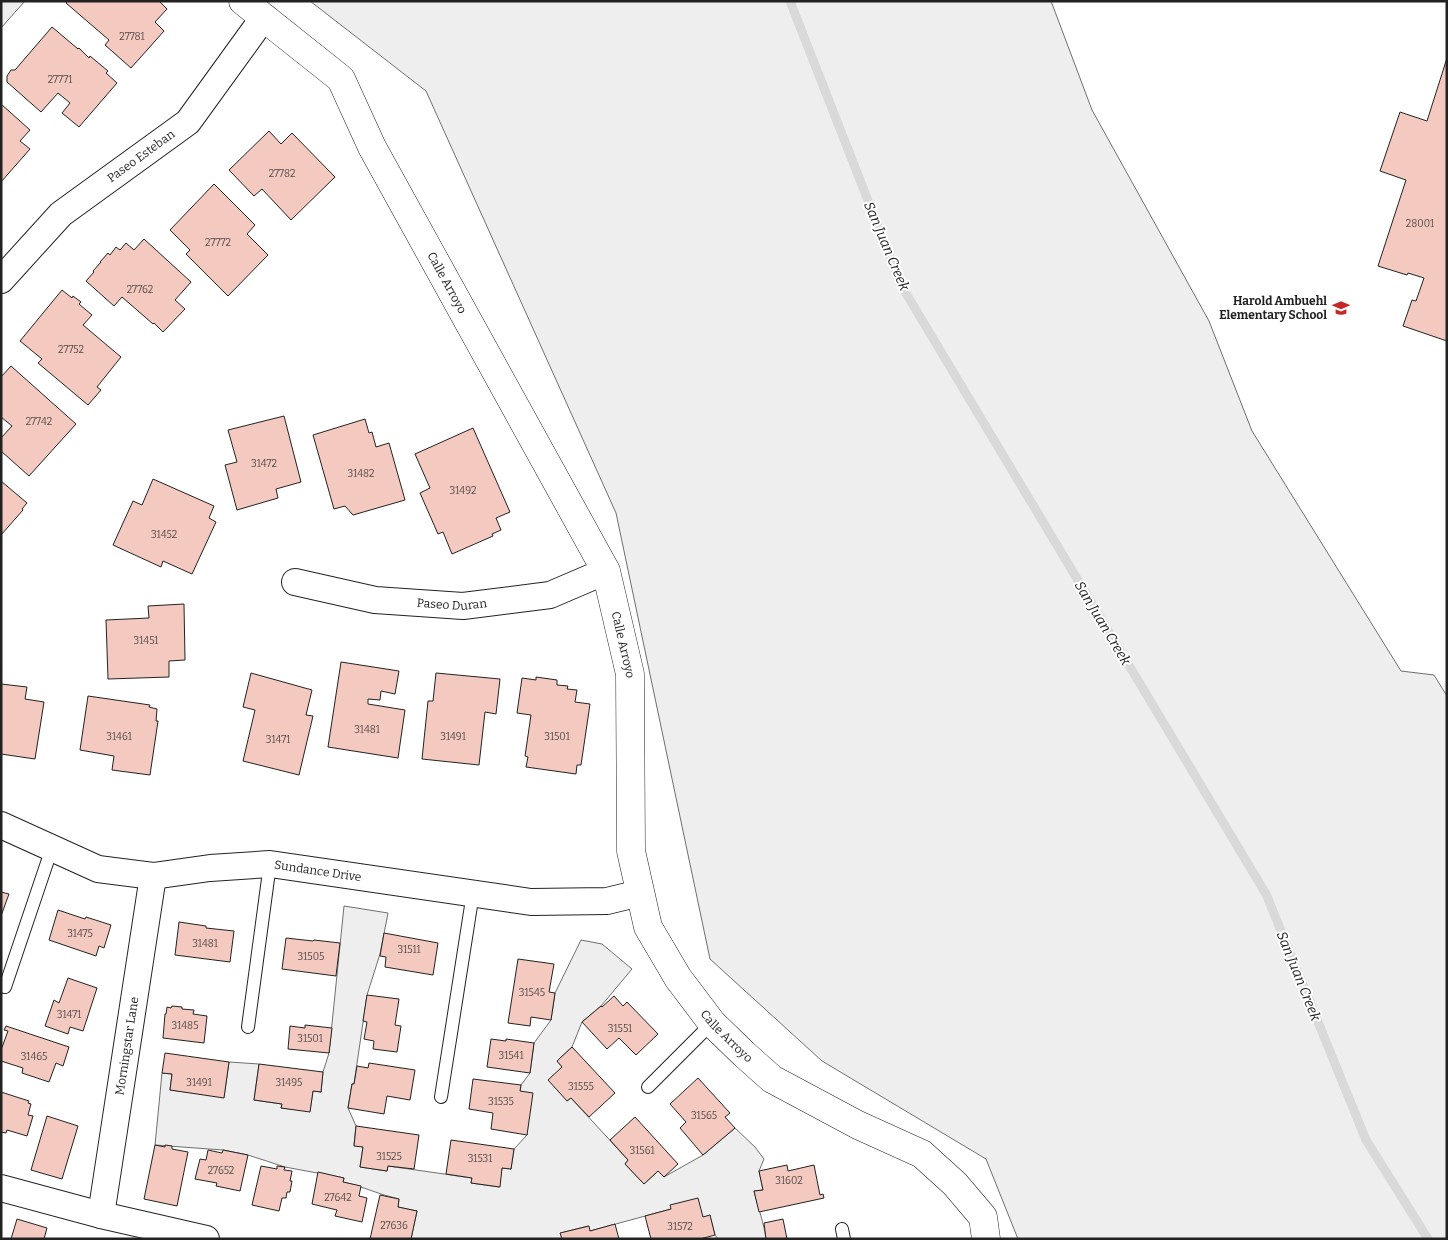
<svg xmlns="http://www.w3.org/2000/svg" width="1448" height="1240" viewBox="0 0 1448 1240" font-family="Bitter,serif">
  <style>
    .green { fill: #eee; stroke: #6f6f6f }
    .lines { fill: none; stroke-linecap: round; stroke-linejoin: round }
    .stream { stroke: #d9d9d9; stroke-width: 9 }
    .building { fill: #f3c9c0; stroke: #222 }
    .lane-casing { stroke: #222; stroke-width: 14 }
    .street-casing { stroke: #222; stroke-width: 28 }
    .secondary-casing { stroke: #222; stroke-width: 29 }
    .lane { stroke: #fff; stroke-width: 12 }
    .street { stroke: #fff; stroke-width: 26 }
    .secondary { stroke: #fff; stroke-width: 28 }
    .labels { text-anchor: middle; stroke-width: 4; stroke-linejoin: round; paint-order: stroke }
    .number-label { font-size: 10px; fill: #564c4a }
    .street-label { font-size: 12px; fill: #222; stroke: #fff }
    .poi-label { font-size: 12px; font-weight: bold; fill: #222; stroke: #fff; text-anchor: end }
    .water-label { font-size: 14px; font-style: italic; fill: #222; stroke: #fff }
  </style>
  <rect width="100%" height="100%" fill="#fff"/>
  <path class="green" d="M1,1H25L1,28Z
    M310,1H1051L1092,110L1209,321L1252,431L1401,671L1434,675L1447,696V1239H1018L986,1159L822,1061L710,959L616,513L426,91Z
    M344,906L388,913L380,954L367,995L354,1084H352L348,1108L356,1126L354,1145L363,1147L360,1167L387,1171L388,1166L472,1178L471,1183L499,1187L502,1168L511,1169L514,1149L527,1135L520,1091L521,1085L530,1073L534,1043L551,1020L555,993L581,940L602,944L632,969L601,1006L582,1022L572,1047L557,1061L562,1067L567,1101L571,1098L628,1160L625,1164L644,1184L658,1171L664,1177L703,1155L735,1128L755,1147L764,1159L759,1171L763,1190L754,1191C758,1208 764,1223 766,1239H718L715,1235L710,1216L703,1217L671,1209L590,1231L588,1226L561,1233L562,1239H411L417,1211L398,1207L399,1199C379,1195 363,1186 343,1182L344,1178L285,1167L248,1155L223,1150L155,1145L162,1073L172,1074L170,1090L224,1097L229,1062L259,1064L254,1100L282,1104L281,1108L310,1111L313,1091L321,1092L323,1072L329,1053Z"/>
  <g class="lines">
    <path class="stream" d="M790,1L901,285L1266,894L1366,1140L1428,1239"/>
  </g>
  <path class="building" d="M67,1H159L167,9L155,22L164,31L131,68L105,45L109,40L66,3Z
    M52,27L78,49L79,48L89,58L90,56L108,71L106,73L117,83L79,127L62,113L70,103L58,93L41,112L7,82V76L11,70H15Z
    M1447,58V341L1403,326L1412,300L1416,301L1424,278L1408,273L1407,275L1378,266L1406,180L1380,171L1400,112L1427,121Z
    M1,104L30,130L20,141L30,149L1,182Z
    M269,131L281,144L292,133L335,177L291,220L262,189L254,196L229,170Z
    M214,184L255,225L247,234L268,255L228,296L186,254L190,250L170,230Z
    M144,239L191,282L175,300L185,309L163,332L154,323L153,324L122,297L114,306L86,281L94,272L93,271L101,262H100L108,253L110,255L116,247L120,250L126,243L134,250Z
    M62,290L72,298L73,296L81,302L79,304L92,315L83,325L121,357L97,387L101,390L88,405L38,363L42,359L20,341Z
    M11,366L76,424L29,476L1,451V438L12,426L1,417V377Z
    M284,416L301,482L276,489L278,498L237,510L225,465L237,462L228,430Z
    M365,419L369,433L372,432L376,447L389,443L405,500L353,515L345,506L334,509L313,435Z
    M473,428L510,512L496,518L501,530L492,534L493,536L452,554L443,532L438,534L420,493L430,488L415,454Z
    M153,479L214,506L209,518L216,522L192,574L163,561L161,567L113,545L133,501L142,505Z
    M1,481L27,503L22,509L23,510L1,535Z
    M184,604L185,660L169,661V677L108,679L106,620L149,618L148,606Z
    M341,662L399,671L395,694L381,691L380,700L368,699V704L405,710L398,758L328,747Z
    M251,673L312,690L306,715L313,716L299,775L243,761L255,710L243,707Z
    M436,673L500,679L496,714L485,712L479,765L422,759L428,701H433Z
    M536,677L557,680V685L568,686L567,689L577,690L575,702L590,704L581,765H577L576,774L526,767L528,757L525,756L531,715L517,713L522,678L536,680Z
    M1,684L27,687L25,699L44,702L35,759L1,754Z
    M88,696L150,705L149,707L157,709L156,721H158L150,775L112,770L114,756L80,750Z
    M1,892L9,894L1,916Z
    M58,910L85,919L86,917L111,925L104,948L99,946L96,956L49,940Z
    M179,922L206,926V928L234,931L230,962L175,955Z
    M384,933L438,943L433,975L385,967L386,957L380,956Z
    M286,938L313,941L314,940L340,943L336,976L282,969Z
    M518,959L554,964L549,992L555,993L551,1020L531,1017L530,1026L508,1023Z
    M68,978L97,988L83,1031L70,1027L68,1034L45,1026L54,1000L59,1003Z
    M367,995L399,999L395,1025L401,1026L397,1052L373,1049L374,1041L364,1039L367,1022L363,1021Z
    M614,996L623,1006L627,1002L658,1034L636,1055L619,1038L607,1049L582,1022L601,1006L602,1007Z
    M172,1006L182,1007V1009L194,1010L193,1014L207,1016L204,1043L163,1038L165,1014H166L167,1007L171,1008Z
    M305,1025L332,1028L329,1053L288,1049L290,1026L305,1028Z
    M6,1026L69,1047L63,1066L56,1063L49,1082L22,1073L23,1068L1,1061V1050L8,1031L4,1030Z
    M491,1039L506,1041V1039L534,1043L530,1073L487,1067Z
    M572,1047L615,1093L589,1117L571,1098L567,1101L548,1080L562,1067L557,1061Z
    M165,1053L229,1062L224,1098L170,1090L172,1074L162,1073Z
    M369,1063L415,1070L410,1100L387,1096L384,1114L348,1108L352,1084H354L357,1066L368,1068Z
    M259,1064L323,1072L321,1092L313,1091L310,1112L281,1108L282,1104L254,1100Z
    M698,1078L730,1113L725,1117L735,1128L703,1155L680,1128L686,1122L670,1104Z
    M473,1079L521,1085L520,1091L533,1093L527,1135L491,1129L493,1113L469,1109Z
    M1,1092L29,1101L28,1103L31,1104L28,1115L33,1116L27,1136L7,1130L6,1133L1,1132Z
    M47,1116L78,1126L62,1179L31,1170Z
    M635,1117L678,1164L664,1177L658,1171L644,1184L625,1164L628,1160L610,1140Z
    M356,1126L419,1135L414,1169L388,1166L387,1171L360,1167L363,1147L354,1146Z
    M451,1140L514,1149L511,1169L502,1168L500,1187L471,1183L472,1178L446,1174Z
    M155,1145L165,1147V1145L172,1146V1149L188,1152L177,1206L144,1199Z
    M208,1150L222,1153L223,1150L248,1155L240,1191L216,1186L217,1183L195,1179L200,1159L206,1160Z
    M787,1165L788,1171L814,1165L820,1195L823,1194L824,1198L759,1212L754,1191L763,1190L759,1171Z
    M261,1166L277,1169V1166L285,1167L284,1170L292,1171L290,1181H292L290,1192H287L286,1198H282L279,1211L252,1205Z
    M318,1172L344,1178L343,1182L361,1186L359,1196L367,1198L362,1222L335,1216L337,1210L312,1204Z
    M380,1195L399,1199L398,1207L417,1211L411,1239H370Z
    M698,1198L703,1217L710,1215L715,1235L700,1239H651L645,1216L671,1209L670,1205Z
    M17,1219L47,1228L44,1239H11Z
    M783,1219L787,1239H766L764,1223Z
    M615,1224L619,1239H562L560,1233L589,1226L590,1231Z"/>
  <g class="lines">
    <g class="lane-casing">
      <path id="lane" d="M5,987L52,848
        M248,1027L270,864
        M648,1087L712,1023
        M441,1097L473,893
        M842,1229L844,1239"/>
    </g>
    <g class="street-casing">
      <g id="street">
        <path id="s1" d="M1,280L61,214L188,122L264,17"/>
        <path id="s2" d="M295,582L375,600L463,606L550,595L606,571"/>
        <path id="s3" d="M1,825L98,869L153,876L210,868L270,864L531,902L607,901L640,893"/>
        <path d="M1,1188L101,1215L206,1239"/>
        <path id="s4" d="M101,1215L153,876"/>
      </g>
    </g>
    <g class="secondary-casing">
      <g id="secondary">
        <path id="s5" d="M243,1L341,79L372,147L606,571L630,674L631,851L648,927L678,978L712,1023L744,1054L772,1079L858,1125L922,1154L955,1184L983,1217L986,1239"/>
      </g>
    </g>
    <use href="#lane" class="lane"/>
    <use href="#street" class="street"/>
    <use href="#secondary" class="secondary"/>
  </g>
  <defs>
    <g id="school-bare" transform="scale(1.35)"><path d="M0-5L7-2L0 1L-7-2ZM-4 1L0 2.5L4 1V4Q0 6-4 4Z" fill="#c62828" stroke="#fff" stroke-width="2.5" paint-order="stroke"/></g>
  </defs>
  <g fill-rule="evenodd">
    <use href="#school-bare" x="1341" y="308"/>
  </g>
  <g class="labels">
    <g class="number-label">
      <text x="132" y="40">27781</text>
      <text x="60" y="83">27771</text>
      <text x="282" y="177">27782</text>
      <text x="1420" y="227">28001</text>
      <text x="218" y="246">27772</text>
      <text x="140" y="293">27762</text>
      <text x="71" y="353">27752</text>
      <text x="39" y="425">27742</text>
      <text x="264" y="467">31472</text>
      <text x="361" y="477">31482</text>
      <text x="463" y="494">31492</text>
      <text x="164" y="538">31452</text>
      <text x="146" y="644">31451</text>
      <text x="367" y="733">31481</text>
      <text x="119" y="740">31461</text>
      <text x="453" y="740">31491</text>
      <text x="557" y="740">31501</text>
      <text x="278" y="743">31471</text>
      <text x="80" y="937">31475</text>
      <text x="205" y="947">31481</text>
      <text x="409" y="953">31511</text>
      <text x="311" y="960">31505</text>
      <text x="532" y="996">31545</text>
      <text x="69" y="1018">31471</text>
      <text x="185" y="1029">31485</text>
      <text x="620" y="1032">31551</text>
      <text x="310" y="1042">31501</text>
      <text x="511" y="1059">31541</text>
      <text x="34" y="1060">31465</text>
      <text x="199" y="1086">31491</text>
      <text x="289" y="1086">31495</text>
      <text x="581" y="1090">31555</text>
      <text x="501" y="1105">31535</text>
      <text x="704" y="1119">31565</text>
      <text x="642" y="1154">31561</text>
      <text x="389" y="1160">31525</text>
      <text x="480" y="1162">31531</text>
      <text x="221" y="1174">27652</text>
      <text x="789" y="1184">31602</text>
      <text x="338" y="1201">27642</text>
      <text x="394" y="1229">27636</text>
      <text x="680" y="1230">31572</text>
    </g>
    <g class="street-label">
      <text dy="4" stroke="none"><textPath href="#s1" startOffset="188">Paseo Esteban</textPath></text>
      <text dy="4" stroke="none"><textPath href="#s5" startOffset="355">Calle Arroyo</textPath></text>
      <text dy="4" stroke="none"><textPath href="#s2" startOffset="159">Paseo Duran</textPath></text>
      <text dy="4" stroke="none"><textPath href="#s5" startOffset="760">Calle Arroyo</textPath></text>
      <text dy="4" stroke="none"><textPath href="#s3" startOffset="328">Sundance Drive</textPath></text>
      <text dy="4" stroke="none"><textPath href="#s5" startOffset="1180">Calle Arroyo</textPath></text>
      <text dy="4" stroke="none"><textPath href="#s4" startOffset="171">Morningstar Lane</textPath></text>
    </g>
    <g class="poi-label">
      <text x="1327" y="305">Harold Ambuehl<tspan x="1327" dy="14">Elementary School</tspan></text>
    </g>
    <g class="water-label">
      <text transform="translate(887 246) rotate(67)" y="5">San Juan Creek</text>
      <text transform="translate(1103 623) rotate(59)" y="5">San Juan Creek</text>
      <text transform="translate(1299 976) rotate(68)" y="5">San Juan Creek</text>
    </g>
  </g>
  <rect width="1448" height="1240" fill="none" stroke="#222222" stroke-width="5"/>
</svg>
